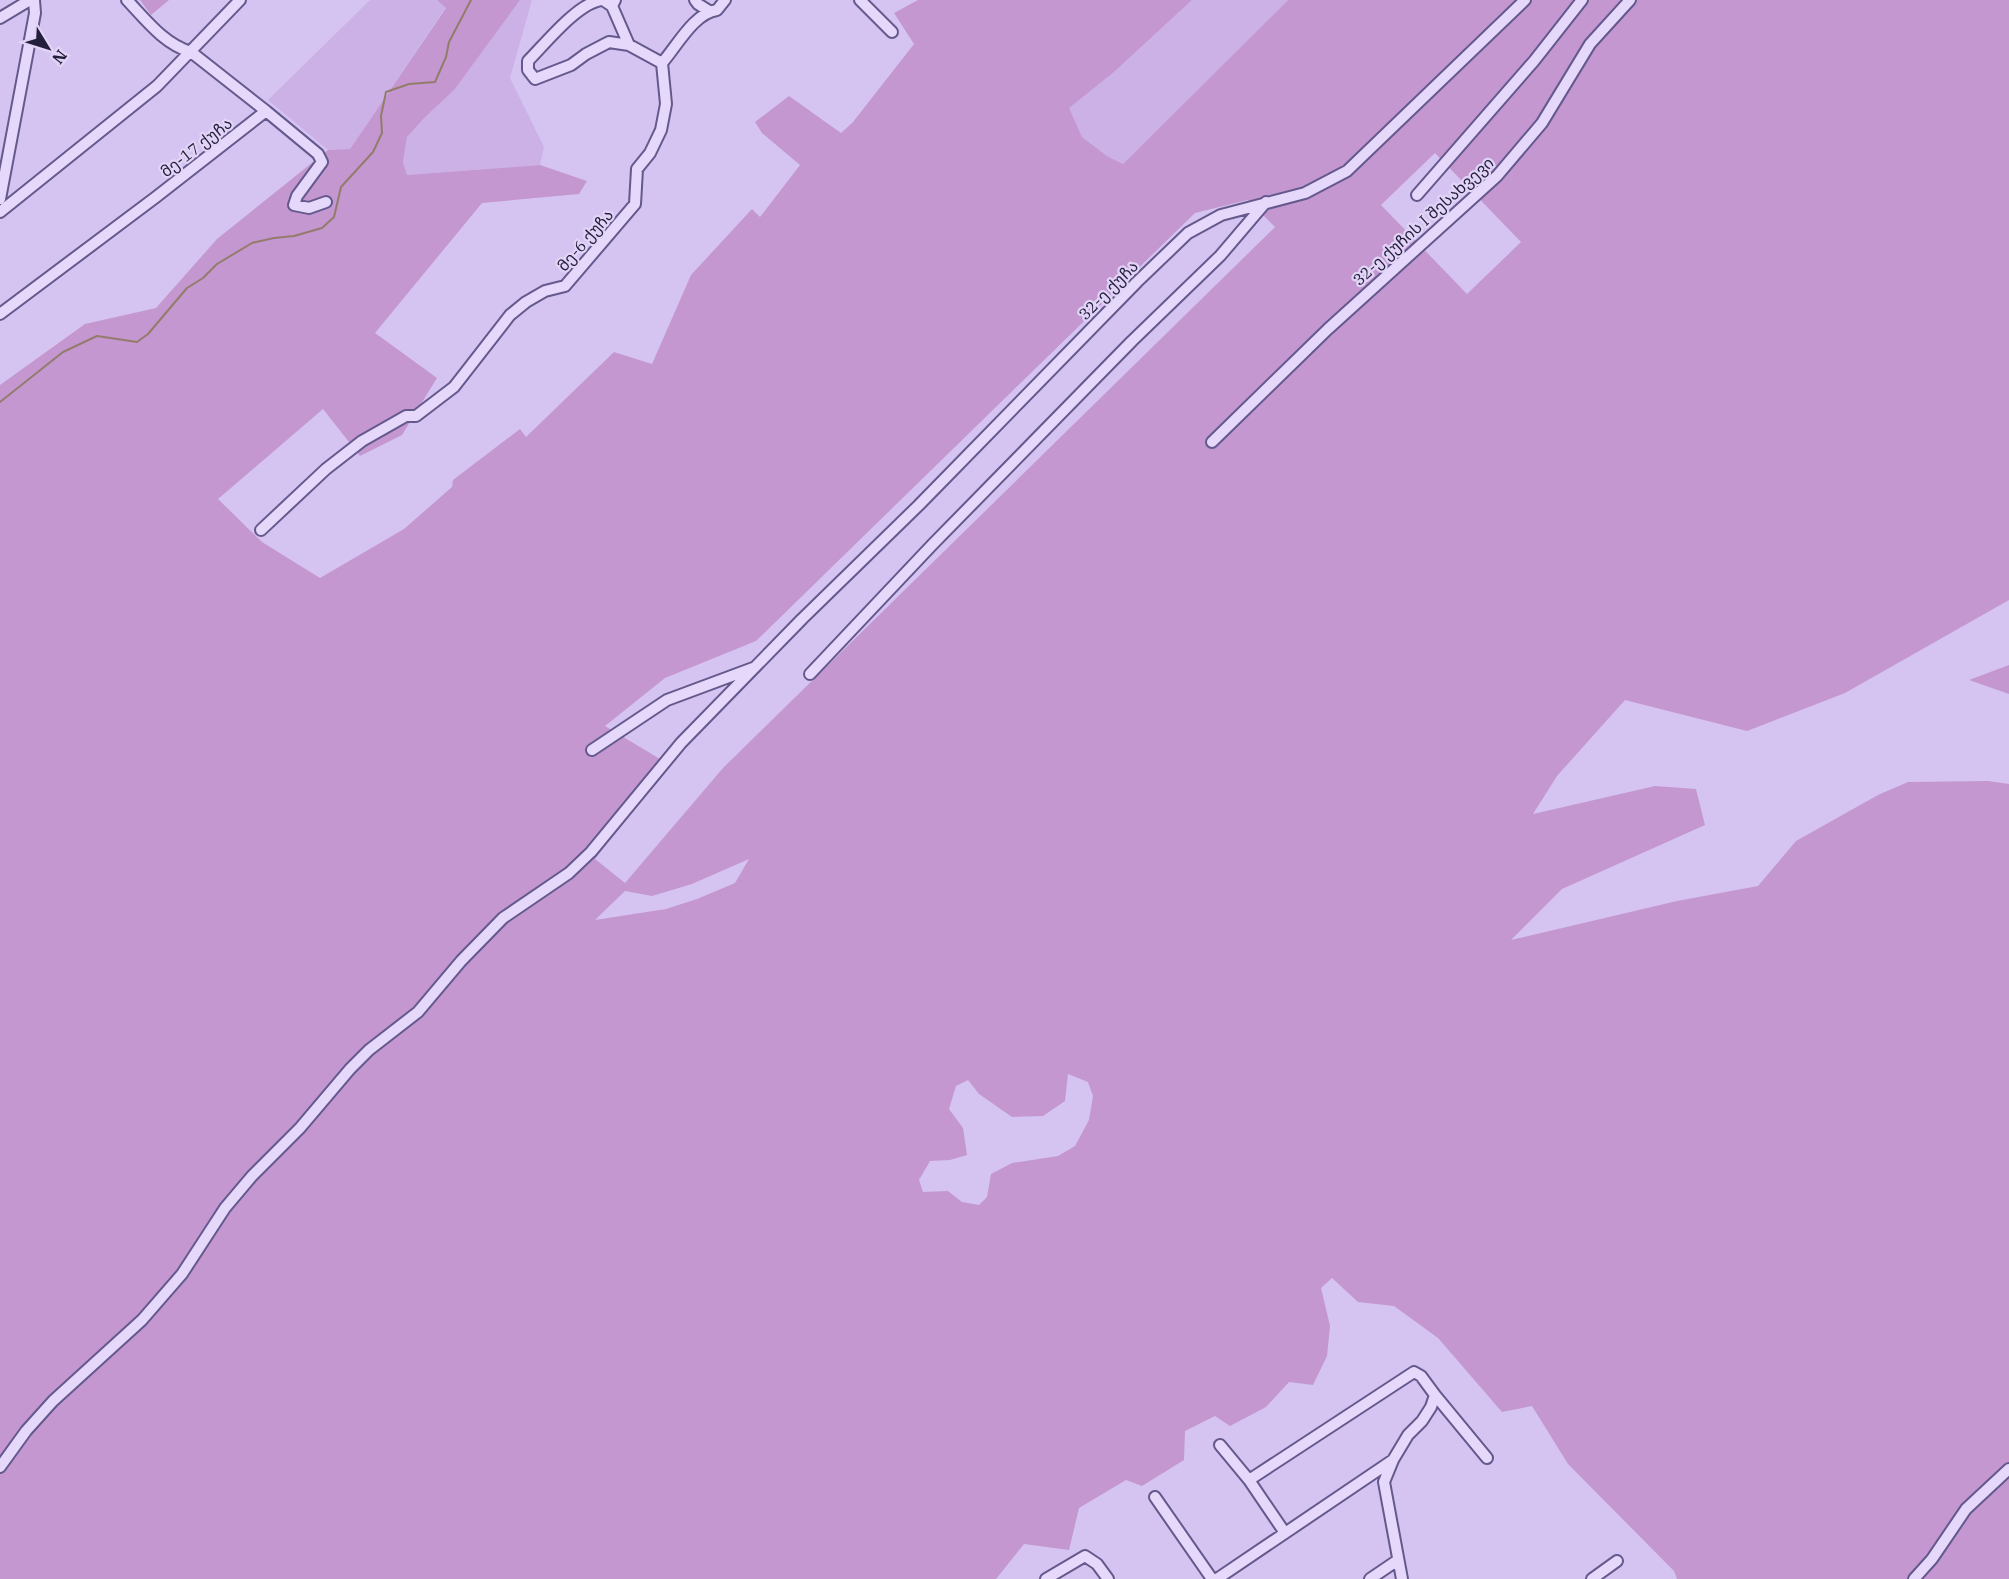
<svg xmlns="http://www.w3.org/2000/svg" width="2009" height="1579" viewBox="0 0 2009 1579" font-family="'IBM Plex Serif','Noto Sans Georgian',serif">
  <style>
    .farmland { fill: #ccb1e7 }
    .green { fill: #c497d0; fill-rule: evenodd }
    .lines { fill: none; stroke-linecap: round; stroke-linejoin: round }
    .stream { stroke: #937c6c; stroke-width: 2 }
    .minor-casing { stroke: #64598c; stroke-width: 14 }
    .minor { stroke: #e5d8fb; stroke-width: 10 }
    .labels { text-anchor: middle; stroke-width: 4.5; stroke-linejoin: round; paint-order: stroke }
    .street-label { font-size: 16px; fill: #231e3c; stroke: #e2d4f7 }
  </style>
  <rect width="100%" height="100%" fill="#d5c4f1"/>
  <path class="farmland" d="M370,0H437L446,7L350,149L328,150L268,100Z
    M520,0H532L510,78L544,147L540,165L407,175L403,162L407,137Z
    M1192,0H1288L1123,164L1107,156L1082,137L1068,108L1114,72Z"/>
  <path class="green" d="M140,0H169L151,15Z
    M437,0H520L454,90L425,117L407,137L403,162L407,175L540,165L587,181L579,194L482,203L375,333L437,378L402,435L360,456L323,409L218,499L262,542L320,578L404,529L452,487L453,480L520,429L526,437L614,352L652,364L691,275L752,209L760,217L800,165L762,133L755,122L789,96L841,133L853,122L914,44L894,13L918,0H1192L1114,72L1069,108L1082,137L1107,156L1123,164L1288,0H2009V600L1845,693L1747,731L1625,700L1557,776L1533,814L1655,786L1696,789L1705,825L1562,889L1511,940L1677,901L1758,886L1796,841L1878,795L1908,782L1988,781L2009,784V1579H1677L1674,1571L1568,1464L1532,1406L1502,1412L1438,1338L1394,1306L1358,1302L1332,1278L1321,1288L1330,1326L1327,1356L1313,1385L1289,1382L1266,1407L1230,1426L1215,1416L1185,1431L1184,1460L1142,1486L1126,1480L1079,1508L1069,1550L1024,1544L996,1579H0V385L85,324L156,308L217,239L328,150L350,149L446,8ZM1435,153L1521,242L1467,294L1381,205ZM1248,200L1275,227L723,768L625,883L595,859L670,765L605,726L665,678L756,641L1195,213ZM749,859L735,883L697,899L666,909L595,920L625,891L652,896L692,884ZM1068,1074L1088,1082L1093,1096L1089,1120L1075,1146L1058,1156L1012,1163L991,1174L987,1197L979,1205L962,1202L948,1191L923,1192L919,1180L930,1161L950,1160L967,1155L963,1128L949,1109L956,1086L968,1080L979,1094L1012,1117L1043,1116L1065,1101Z
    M2009,665V694L1969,680Z"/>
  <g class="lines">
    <path class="stream" d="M0,402L63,352L97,336L137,342L148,334L187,288L203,278L217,264L252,243L274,238L294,236L322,228L334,217L341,187L373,152L382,133L381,116L386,92L409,84L435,82L446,57L449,42L471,0"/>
    <g class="minor-casing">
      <path id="minor" d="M615,0L612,6L629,45L662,63
        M695,0L698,4L709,11
        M860,0L892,32
        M612,6L603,0C579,1 545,44 528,61V70L535,79L571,65L586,54L609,42L629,45
        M0,18L30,0
        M266,111L318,154L322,162L297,196L294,205L309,208L326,202
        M1417,195L1534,61L1582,0
        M0,199L35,13L34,0
        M0,212L157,86L240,0
        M0,314L156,197L266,111L191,52C164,44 146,20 127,0
        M1212,442L1328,329L1497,176L1542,123L1590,44L1630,0
        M261,530L326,469L362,441L406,416H416L454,387L510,315L526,302L545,291L565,286L635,204L637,169L650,153L661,130L666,104L662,63C677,46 694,13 717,10L725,0
        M810,674L932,545L1132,341L1220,256L1266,202
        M592,750L667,700L753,668
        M1435,1395L1487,1458
        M1220,1445L1249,1480L1285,1533
        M0,1467L26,1431L53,1401L142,1320L182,1274L225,1208L252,1176L300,1128L350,1069L369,1050L418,1012L461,961L503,918L569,873L591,852L681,743L802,619L919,505L1137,282L1188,233L1221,215L1305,193L1347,171L1525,0
        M1249,1480L1414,1372L1421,1376L1435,1395L1431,1407L1422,1421L1408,1435L1393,1460L1384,1482L1402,1579
        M1155,1497L1212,1579
        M1046,1579L1085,1556L1097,1564L1108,1579
        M1217,1579L1393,1460
        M1370,1579L1398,1560
        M1592,1579L1617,1561
        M1914,1579L1932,1559L1966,1509L2009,1469"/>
    </g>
    <use href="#minor" class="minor"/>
  </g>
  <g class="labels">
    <g class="street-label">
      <text transform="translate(196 147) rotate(-38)" y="6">მე-17 ქუჩა</text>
      <text transform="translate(1423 221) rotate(-42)" y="6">32-ე ქუჩის I შესახვევი</text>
      <text transform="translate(585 240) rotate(-49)" y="6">მე-6 ქუჩა</text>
      <text transform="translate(1108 290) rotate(-45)" y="6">32-ე ქუჩა</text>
    </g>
  </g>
  <g transform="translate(48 48) rotate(128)" stroke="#e2d4f7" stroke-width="4.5" paint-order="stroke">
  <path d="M0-4.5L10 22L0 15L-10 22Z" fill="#231e3c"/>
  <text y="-9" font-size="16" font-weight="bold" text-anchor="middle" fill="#231e3c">N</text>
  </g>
</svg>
